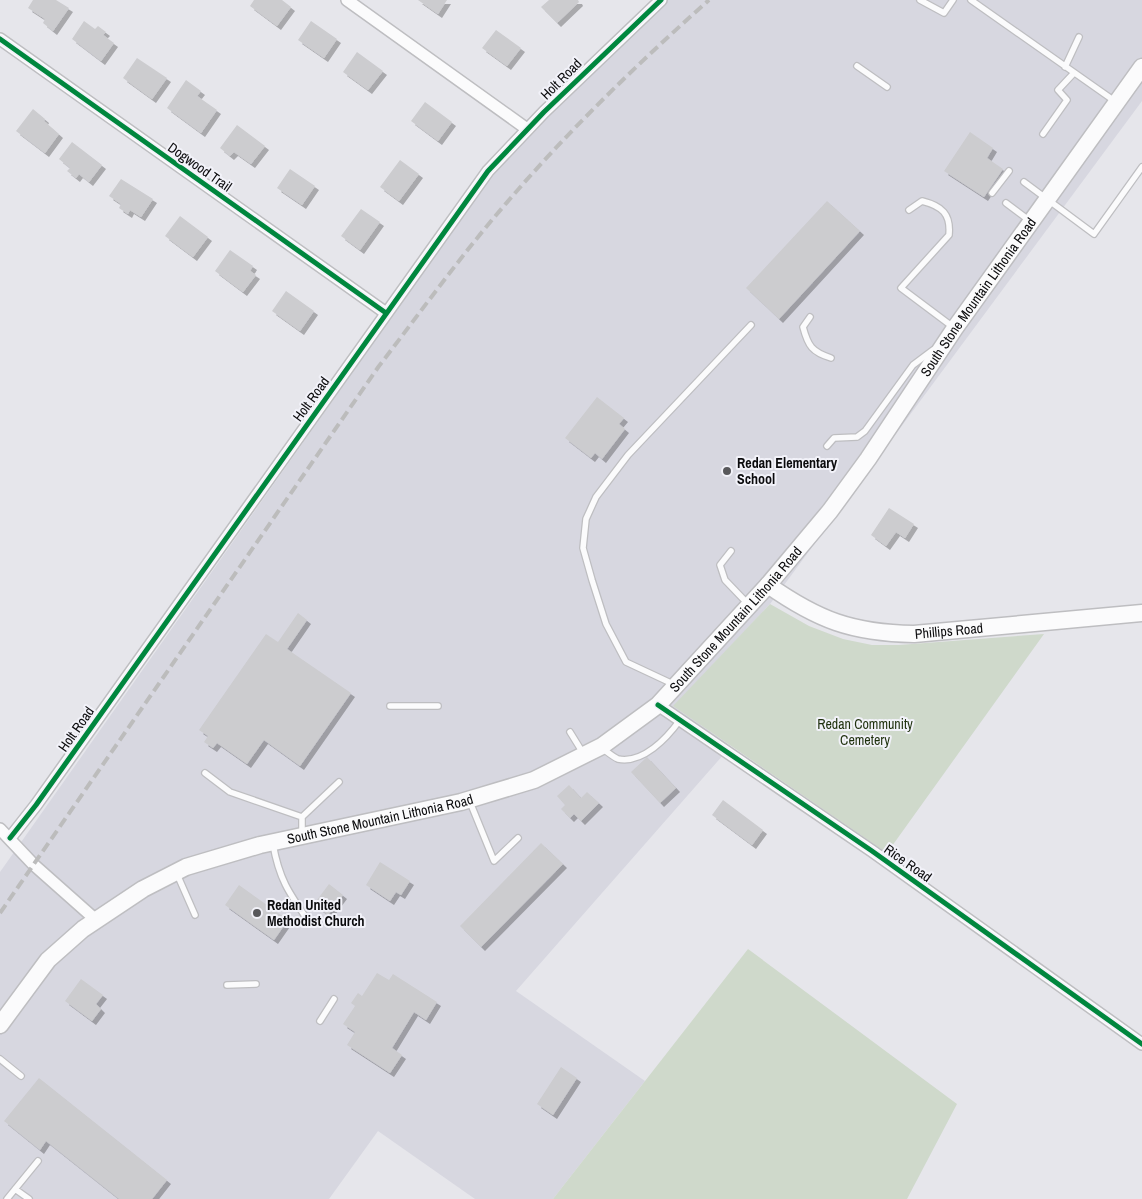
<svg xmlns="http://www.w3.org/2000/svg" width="1142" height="1199" viewBox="0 0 1142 1199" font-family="'Archivo Narrow',sans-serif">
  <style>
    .built { fill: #d7d7e0 }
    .green { fill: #cfd9cb }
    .building { fill: #cccccf; filter: url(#shadow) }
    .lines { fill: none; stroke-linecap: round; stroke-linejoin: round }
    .lane-casing { stroke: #bebec1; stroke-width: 8 }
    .street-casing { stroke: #bebec1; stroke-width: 14 }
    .secondary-casing { stroke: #bebec1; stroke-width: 19 }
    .lane { stroke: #fbfbfc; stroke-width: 5.5 }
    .street { stroke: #fbfbfc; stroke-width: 11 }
    .secondary { stroke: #fbfbfc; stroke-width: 16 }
    .rail { stroke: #bcbcbc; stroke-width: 4; stroke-dasharray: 10 5; stroke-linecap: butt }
    .cycleway-casing { stroke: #f2f2f9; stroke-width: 8 }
    .cycleway { stroke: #00873e; stroke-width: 5 }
    .poi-dot { fill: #58585b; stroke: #f2f2f9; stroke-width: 2 }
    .labels { text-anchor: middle; stroke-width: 4; stroke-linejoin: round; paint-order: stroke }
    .street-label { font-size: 14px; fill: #0b0b0d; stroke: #f2f2f9 }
    .poi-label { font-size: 14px; font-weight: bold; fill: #0b0b0d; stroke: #f2f2f9; text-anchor: start }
    .park-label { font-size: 14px; fill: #1e300c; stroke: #f2f2f9 }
  </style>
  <defs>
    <filter id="shadow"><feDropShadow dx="4" dy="4" stdDeviation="0" flood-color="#0004"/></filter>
  </defs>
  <rect width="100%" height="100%" fill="#e6e6eb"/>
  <path class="built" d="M661,0H1142V101L770,604L674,706L731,746L516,991L645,1081L553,1199H475L378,1131L329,1199H0V872L494,172Z"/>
  <path class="green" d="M770,604L809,626L843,639L872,645H899L1044,634L887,853L673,706Z
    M748,949L957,1104L907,1199H553Z"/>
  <path class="building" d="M33,0H56L69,8L53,31L43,23L45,19L28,8Z
    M254,0H282L291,7L277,26L250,6Z
    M418,0H447L438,14Z
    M549,0H578L579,2L557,23L541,7Z
    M84,21L95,29L98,26L106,32L103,35L114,43L101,61L72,39Z
    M311,21L337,39L324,58L298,40Z
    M496,30L521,48L507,66L482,48Z
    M357,52L383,71L368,90L343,72Z
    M137,58L167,78L152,99L123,78Z
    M186,80L201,91L197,96L217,110L201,133L167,108Z
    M425,102L452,122L438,141L411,121Z
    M33,109L45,119L44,121L59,134L45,153L16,131Z
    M237,125L265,146L251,164L234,152L230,156L220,148Z
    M970,132L993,148L987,158L1003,169L984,197L944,171Z
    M72,142L102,165L89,182L79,174L76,178L67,171L70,168L59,159Z
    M400,160L419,174L399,201L380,187Z
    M290,169L315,186L302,205L277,188Z
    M121,179L153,199L141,217L130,210L128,214L119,208L121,204L109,196Z
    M827,201L860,231L779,319L746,288Z
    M361,209L380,222L360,250L341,236Z
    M180,216L208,237L193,257L165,236Z
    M230,250L253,266L250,271L256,275L243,292L215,271Z
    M286,291L314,311L300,331L272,311Z
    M597,397L624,418L619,424L625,429L602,459L595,453L591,458L565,438Z
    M889,508L914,524L905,538L896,532L886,546L871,535Z
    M298,613L307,620L287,649L351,693L300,766L264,740L247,764L217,743L213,748L204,742L208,736L199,730L266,634L278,642Z
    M647,757L676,788L660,803L631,772Z
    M569,785L581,798L587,792L599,803L581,821L574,814L570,818L561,809L565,805L557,796Z
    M723,800L763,830L752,845L712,815Z
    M541,843L563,864L481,947L460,926Z
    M380,862L410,881L401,895L396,892L390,901L366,885Z
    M329,884L343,895L328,915L314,904Z
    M239,885L288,920L274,940L225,905Z
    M377,973L389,980L393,974L437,1002L426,1020L414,1012L392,1048L402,1055L390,1073L347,1045L355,1032L343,1024L355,1006L351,1003L358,993L362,996Z
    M81,979L103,995L96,1004L101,1009L92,1021L65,1001Z
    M561,1067L577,1078L553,1115L537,1104Z
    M39,1078L167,1180L152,1199H119L46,1141L40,1150L4,1121Z"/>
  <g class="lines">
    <g class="lane-casing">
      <path id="lane" d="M920,0L944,13L953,0
        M971,0L1116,102
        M857,66L887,87
        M1065,67L1079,37
        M1043,134L1067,100L1058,90L1073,74
        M1024,182L1094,234L1142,167
        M992,193L1009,171
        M1006,203L1030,221
        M909,210L922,201C942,206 951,214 949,235L901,288L953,327
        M810,317L803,327C808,346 812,352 831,358
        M827,446L834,438L857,437L865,431L913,365L933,350
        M731,551L720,565L725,580L748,604
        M673,684L626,662L606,624L592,580L583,548L586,519L596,497L628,455L751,325
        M390,706H438
        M570,732L583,753
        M602,748C606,751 613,757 618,759C643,764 667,738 680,720
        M205,773L230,792L302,817
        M470,802L494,861L518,838
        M302,834V817L339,782
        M273,844C279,879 289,893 309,922
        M177,874L195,915
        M227,985L256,984
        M320,1021L334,999
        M0,1059L21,1076
        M15,1189L29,1199
        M7,1199L38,1161"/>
    </g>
    <g class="street-casing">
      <path id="street" d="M347,0L527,129
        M0,39L386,313
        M658,705L872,851L1142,1044
        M0,829L34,865L96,920
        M10,838L36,805L488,171L544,112L661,0"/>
    </g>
    <g class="secondary-casing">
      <g id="secondary">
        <path id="s1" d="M768,585C818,620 852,633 914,634L1142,613"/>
        <path id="s2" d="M0,1025L48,960L83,929L143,889L186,867L260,845L461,802L534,780L602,746L658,705L768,585L830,511L868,459L955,328L1142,67"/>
      </g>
    </g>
    <use href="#lane" class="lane"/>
    <use href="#street" class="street"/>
    <use href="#secondary" class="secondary"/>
    <path class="rail" d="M0,913L379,366C420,313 459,258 503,207C566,133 636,65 709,0"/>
    <g class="cycleway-casing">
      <path id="cycleway" d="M0,39L386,313
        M658,705L872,851L1142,1044
        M10,838L36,805L488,171L544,112L661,0"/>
    </g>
    <use href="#cycleway" class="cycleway"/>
  </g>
  <g class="poi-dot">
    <circle cx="727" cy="471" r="5"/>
    <circle cx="257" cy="913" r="5"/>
  </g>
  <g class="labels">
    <g class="street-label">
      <text transform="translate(561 79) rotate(-45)" y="5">Holt Road</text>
      <text transform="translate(200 167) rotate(35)" y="5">Dogwood Trail</text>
      <text dy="5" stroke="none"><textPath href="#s2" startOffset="1272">South Stone Mountain Lithonia Road</textPath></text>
      <text transform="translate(311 399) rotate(-54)" y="5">Holt Road</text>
      <text dy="5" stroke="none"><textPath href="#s2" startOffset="868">South Stone Mountain Lithonia Road</textPath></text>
      <text dy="5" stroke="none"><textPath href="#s1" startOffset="192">Phillips Road</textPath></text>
      <text transform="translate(76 729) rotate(-55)" y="5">Holt Road</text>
      <text dy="5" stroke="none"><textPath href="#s2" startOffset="448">South Stone Mountain Lithonia Road</textPath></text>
      <text transform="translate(908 863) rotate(35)" y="5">Rice Road</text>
    </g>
    <g class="poi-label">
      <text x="737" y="468">Redan Elementary<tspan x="737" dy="16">School</tspan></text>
      <text x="267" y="910">Redan United<tspan x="267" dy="16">Methodist Church</tspan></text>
    </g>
    <g class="park-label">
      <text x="865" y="729">Redan Community<tspan x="865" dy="16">Cemetery</tspan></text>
    </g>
  </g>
</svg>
